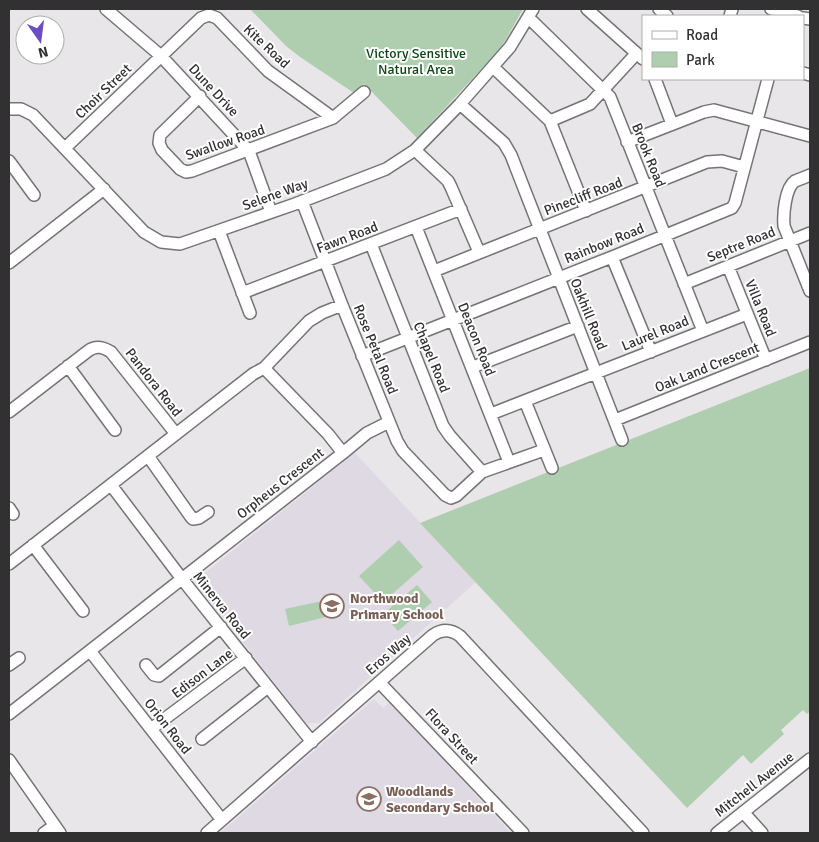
<svg xmlns="http://www.w3.org/2000/svg" width="819" height="842" viewBox="0 0 819 842" font-family="Signika,sans-serif">
  <style>
    .built { fill: #ded9e3 }
    .green { fill: #afceb0 }
    .lines { fill: none; stroke-linecap: round; stroke-linejoin: round }
    .minor-casing { stroke: #757376; stroke-width: 14 }
    .minor { stroke: #fff; stroke-width: 11 }
    .labels { text-anchor: middle; stroke-width: 4; stroke-linejoin: round; paint-order: stroke }
    .street-label { font-size: 14px; fill: #323132; stroke: #fff }
    .park-label { font-size: 14px; fill: #0e4516; stroke: #fff }
    .education-label { font-size: 14px; font-weight: bold; fill: #785e54; stroke: #fff; text-anchor: start }
  </style>
  <rect width="100%" height="100%" fill="#e8e6e9"/>
  <path class="built" d="M355,453L476,582L319,723H306L201,588V576Z
    M374,699L383,708L390,702L511,833H220Z"/>
  <path class="green" d="M250,9H523L501,48L417,138L364,84L354,93L300,57L286,46Z
    M810,368V711L807,714L803,710L781,730L784,734L751,764L743,755L687,808L420,523Z
    M399,540L423,567L383,602L359,576Z
    M417,585L432,602L398,631L383,614Z
    M322,601L326,617L289,626L285,609Z"/>
  <g class="lines">
    <g class="minor-casing">
      <path id="minor" d="M106,9L161,56L249,151L271,212
        M587,9L643,59
        M659,9L667,16
        M771,9L798,16
        M730,16L732,9
        M803,18L810,19
        M527,19L532,21L610,97L703,331
        M493,67L550,121L586,211
        M803,73L810,75
        M655,79L672,124
        M200,96L160,135L159,143L162,150L180,169L186,172L192,171L333,118L364,92
        M460,104L504,143L511,155L622,440
        M9,109H21L33,115L144,232L161,242L180,244L295,204L386,169L415,150L460,104L510,47L533,9
        M550,121L590,104L636,54
        M627,142L704,112L714,110L810,136
        M65,148L201,18L209,15L217,18L268,71L333,118
        M415,150L448,181L451,187L479,252
        M9,161L34,195
        M810,175C806,177 800,179 795,181C785,188 783,215 784,226L810,291
        M302,201L342,305L397,441L403,451L445,495L451,498L456,496L482,472L544,450
        M416,227L509,462
        M219,231L250,313
        M371,244L443,426L450,436L482,472
        M612,257L651,352
        M9,263L104,189
        M728,266L766,360
        M434,271L707,162L722,161L744,167
        M684,284L810,233
        M242,293L461,209
        M362,356L612,257L732,208L735,203L768,79
        M68,366L115,430
        M473,367L578,326
        M264,368L309,321L322,313L342,305
        M525,401L552,468
        M9,412L88,351C96,345 103,347 111,352L176,434
        M491,414L747,314
        M615,420L810,342
        M343,453L367,433L389,422
        M148,456L191,517L193,519L199,518L208,512
        M111,485L182,579L312,742
        M9,508L13,514
        M33,545L83,611
        M9,564L253,374L264,368L328,434L343,453L9,714
        M90,651L222,820
        M9,665L19,658
        M146,665L154,675L159,676L221,627
        M379,682L523,833
        M151,729L246,658
        M202,739L268,687
        M9,760L60,833
        M743,812L762,833
        M44,833L54,826
        M207,833L433,635C442,629 451,629 460,636L643,833
        M717,833L810,759"/>
    </g>
    <use href="#minor" class="minor"/>
  </g>
  <defs>
    <g id="school-ring" transform="scale(1.25)"><circle r="9.5" fill="#fff" stroke="#8d6e63" stroke-width="1.5"/><path d="M0-5L7-2L0 1L-7-2ZM-4 1L0 2.5L4 1V4Q0 6-4 4Z" fill="#8d6e63"/></g>
  </defs>
  <g fill-rule="evenodd">
    <use href="#school-ring" x="332" y="606"/>
    <use href="#school-ring" x="369" y="799"/>
  </g>
  <g class="labels">
    <g class="street-label">
      <text transform="translate(267 46) rotate(43)" y="5">Kite Road</text>
      <text transform="translate(214 90) rotate(47)" y="5">Dune Drive</text>
      <text transform="translate(103 91) rotate(-44)" y="5">Choir Street</text>
      <text transform="translate(225 142) rotate(-19)" y="5">Swallow Road</text>
      <text transform="translate(649 155) rotate(68)" y="5">Brook Road</text>
      <text transform="translate(275 194) rotate(-20)" y="5">Selene Way</text>
      <text transform="translate(583 196) rotate(-21)" y="5">Pinecliff Road</text>
      <text transform="translate(347 237) rotate(-21)" y="5">Fawn Road</text>
      <text transform="translate(604 243) rotate(-22)" y="5">Rainbow Road</text>
      <text transform="translate(741 244) rotate(-22)" y="5">Septre Road</text>
      <text transform="translate(761 308) rotate(68)" y="5">Villa Road</text>
      <text transform="translate(589 314) rotate(68)" y="5">Oakhill Road</text>
      <text transform="translate(655 333) rotate(-22)" y="5">Laurel Road</text>
      <text transform="translate(477 339) rotate(68)" y="5">Deacon Road</text>
      <text transform="translate(376 349) rotate(68)" y="5">Rose Petal Road</text>
      <text transform="translate(432 357) rotate(68)" y="5">Chapel Road</text>
      <text transform="translate(707 367) rotate(-22)" y="5">Oak Land Crescent</text>
      <text transform="translate(154 382) rotate(52)" y="5">Pandora Road</text>
      <text transform="translate(280 483) rotate(-38)" y="5">Orpheus Crescent</text>
      <text transform="translate(222 605) rotate(51)" y="5">Minerva Road</text>
      <text transform="translate(388 654) rotate(-41)" y="5">Eros Way</text>
      <text transform="translate(202 673) rotate(-37)" y="5">Edison Lane</text>
      <text transform="translate(168 726) rotate(52)" y="5">Orion Road</text>
      <text transform="translate(452 736) rotate(47)" y="5">Flora Street</text>
      <text transform="translate(754 784) rotate(-38)" y="5">Mitchell Avenue</text>
    </g>
    <g class="park-label">
      <text x="416" y="58">Victory Sensitive<tspan x="416" dy="16">Natural Area</tspan></text>
    </g>
    <g class="education-label">
      <text x="350" y="603">Northwood<tspan x="350" dy="16">Primary School</tspan></text>
      <text x="386" y="796">Woodlands<tspan x="386" dy="16">Secondary School</tspan></text>
    </g>
  </g>
  <rect width="819" height="842" fill="none" stroke="#323132" stroke-width="20"/>
  <rect x="642" y="15" width="162" height="65" fill="#ffffff" stroke="#adadad"/>
  <rect x="652" y="31" width="25" height="8" fill="#ffffff" stroke="#adadad"/>
  <text x="686" y="40" font-size="15" fill="#323132">Road</text>
  <rect x="652" y="52" width="25" height="15" fill="#afceb0" stroke="#adadad"/>
  <text x="686" y="65" font-size="15" fill="#323132">Park</text>
  <g transform="translate(40 40) rotate(166)"><circle r="24" fill="#ffffff" stroke="#adadad"/>
  <path d="M0-4L9 19L0 12L-9 19Z" fill="#6b4dc6"/>
  <text y="-8" font-size="14" font-weight="bold" text-anchor="middle" fill="#323132">N</text>
  </g>
</svg>
